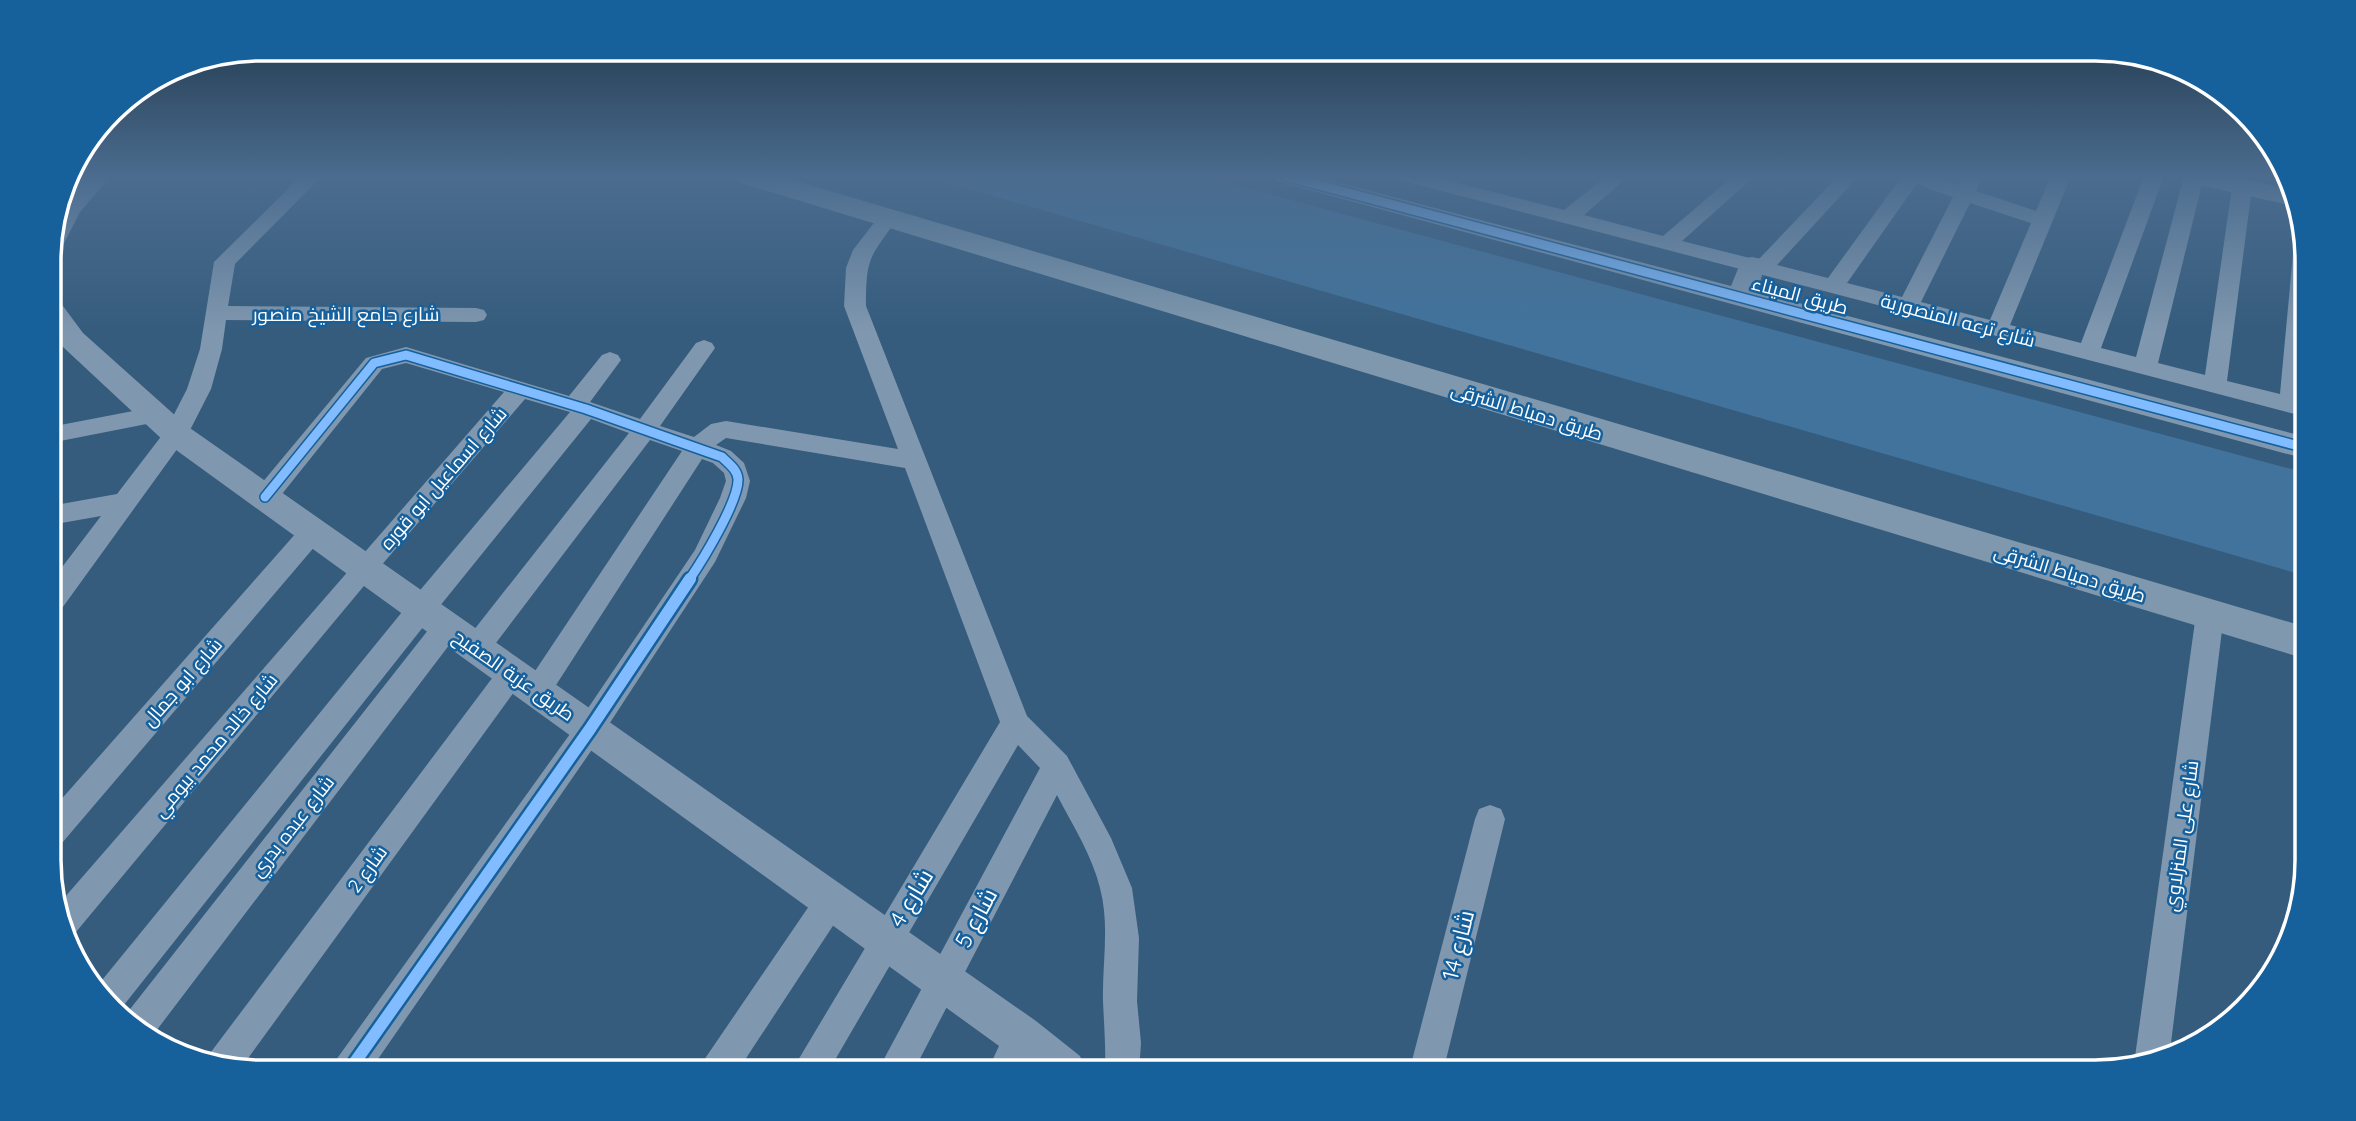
<svg xmlns="http://www.w3.org/2000/svg" width="2356" height="1121" viewBox="0 0 2356 1121" font-family="Quicksand,Cairo,sans-serif">
  <style>
    .water { fill: #41739c }
    .lines { fill: none; stroke-linecap: round; stroke-linejoin: round }
    .minor { fill: #8098af; fill-rule: evenodd }
    .tertiary { fill: #8098af; fill-rule: evenodd }
    .secondary { fill: #879fb3; fill-rule: evenodd }
    .trunk { fill: #7f98ad; fill-rule: evenodd }
    .cycleway-far1-casing { stroke: #16609c; stroke-width: 12 }
    .cycleway-casing { stroke: #16609c; stroke-width: 17 }
    .cycleway-far1 { stroke: #80bcff; stroke-width: 9 }
    .cycleway { stroke: #80bcff; stroke-width: 12 }
    .labels { text-anchor: middle; stroke-width: 5; stroke-linejoin: round; paint-order: stroke }
    .street-label { font-size: 19px; fill: #fff; stroke: #16609c }
    .near-street-label { font-size: 23px; fill: #fff; stroke: #16609c }
    .rim { fill: none; stroke: #fff; stroke-width: 3.5 }
  </style>
  <rect width="100%" height="100%" fill="#355c7d"/>
  <path class="water" d="M925,176H1201L2306,473V576Z"/>
  <g class="lines">
    <path class="minor" d="M301,176H322L235,264L228,306L476,308L484,310L487,315L484,320L476,322L226,320L222,349L211,389L188,434L60,611L50,614V583L101,516L50,525V506L117,494L166,430L187,389L200,349L214,262Z
      M1397,176H1430L1564,210L1607,176H1629L1584,215L1663,236L1733,176H1755L1682,241L1758,260L1838,176H1859L1777,265L1828,278L1902,176H1934L1958,185L1963,176H1983L1976,191L2036,211L2051,176H2071L2010,325L2081,343L2144,176H2164L2101,348L2136,357L2184,176H2204L2158,363L2205,375L2232,187L2235,183H2249L2252,187L2227,381L2280,394L2295,232L2302,226L2305,234L2303,400L2306,401V417L1400,180ZM1918,182L1924,187L1953,197L1902,297L1847,283ZM1970,203L2031,223L1990,320L1921,302Z
      M887,213L894,215L897,219C870,258 866,256 866,306L1027,716L1067,756L1111,838L1132,888L1139,938L1137,1001L1141,1043L1139,1072H1105C1106,1048 1104,1025 1103,1001C1102,963 1110,926 1100,888C1092,855 1072,824 1057,795L913,1072H877L1040,768L1018,745L828,1072H791L1000,722L905,468L726,438L716,445L731,451L744,463L750,481L746,498L715,562L600,738L369,1072H331L336,1060L580,720L695,550L720,498L726,481L724,473L713,463L702,459L547,699L537,703L527,699L523,691L527,683L682,451L650,440L486,656L476,659L466,656L462,648L466,640L629,433L591,419L431,617L120,1010L94,990L411,601L570,412L525,399L373,575L76,932L70,934L58,905L504,392L406,363L382,369L274,504L265,506L256,504L252,497L256,490L366,358L406,347L569,396L602,355L610,352L618,355L621,360L590,402L640,419L696,343L704,340L712,343L715,348L660,426L694,437L711,424L726,421L898,449L844,306L846,268L853,250L880,215Z
      M154,407L162,409L166,415L162,421L50,443V427Z
      M313,521L322,524L326,531L322,538L62,843L51,847V811L304,524Z
      M2210,603L2220,606L2224,614L2170,1051L2137,1062L2135,1057L2196,614L2200,606Z
      M446,617L456,620L460,628L456,636L153,1035L127,1013L436,620Z
      M512,661L522,665L526,673L522,681L241,1068L207,1061L211,1052L502,665Z
      M1490,805L1501,809L1505,819L1443,1072H1409L1475,819L1479,809Z
      M831,886L842,890L847,901L842,912L737,1072H699L704,1060L820,890Z
      M1021,1019L1033,1024L1038,1036L1022,1072H987L1009,1024Z"/>
    <path class="tertiary" d="M84,176H111L80,212L58,255L50,257C49,225 62,198 84,176Z
      M1272,176H1314L1731,286L1742,259L1752,257L1762,259L1765,265L1757,292L2306,437V459L1276,181Z
      M50,299L60,302L83,333L187,426L1036,1021L1080,1056L1086,1072H1030L1006,1051L165,442L63,347L50,328Z"/>
    <path class="secondary" d="M2182,176H2232L2287,189L2294,206L2186,182Z"/>
    <path class="trunk" d="M733,176H779L2306,627V659L738,182Z"/>
    <g class="cycleway-far1-casing">
      <path id="cycleway-far1" d="M1285,176L2306,448
        M265,497L374,363L406,355L586,409L722,457C729,464 737,469 738,479C739,501 702,561 689,580"/>
    </g>
    <g class="cycleway-casing">
      <path id="cycleway" d="M348,1072L590,729L690,579"/>
    </g>
    <use href="#cycleway-far1" class="cycleway-far1"/>
    <use href="#cycleway" class="cycleway"/>
  </g>
  <linearGradient id="sky" x2="0" y2="1"><stop stop-color="#1d3345"/><stop offset="0.53" stop-color="#4b6c8f"/><stop offset="1" stop-color="#4b6c8f" stop-opacity="0"/></linearGradient>
  <rect width="2356" height="333" fill="url(#sky)"/>
  <g class="labels">
    <g class="street-label">
      <text transform="translate(1800 295) rotate(15)" y="7">طريق الميناء</text>
      <text x="346" y="321">شارع جامع الشيخ منصور</text>
      <text transform="translate(1958 320) rotate(15)" y="7">شارع ترعه المنصورية</text>
      <text transform="translate(1527 411) rotate(17)" y="7">طريق دمياط الشرقى</text>
      <text transform="translate(443 478) rotate(-49)" y="7">شارع اسماعيل ابو قوره</text>
      <text transform="translate(2070 573) rotate(17)" y="7">طريق دمياط الشرقى</text>
      <text transform="translate(514 675) rotate(35)" y="7">طريق عزبة الصفيح</text>
      <text transform="translate(182 682) rotate(-49)" y="7">شارع ابو جمال</text>
      <text transform="translate(215 745) rotate(-50)" y="7">شارع خالد محمد بيومي</text>
      <text transform="translate(292 826) rotate(-52)" y="7">شارع عبده بدري</text>
      <text transform="translate(2181 836) rotate(-82)" y="7">شارع على المنزلاوي</text>
      <text transform="translate(367 869) rotate(-54)" y="7">شارع 2</text>
    </g>
    <g class="near-street-label">
      <text transform="translate(911 898) rotate(-59)" y="8">شارع 4</text>
      <text transform="translate(976 918) rotate(-62)" y="8">شارع 5</text>
      <text transform="translate(1458 945) rotate(-76)" y="8">شارع 14</text>
    </g>
  </g>
  <path d="M0 0H2356V1121H0ZM261 61H2095A200 200 0 0 1 2295 261V860A200 200 0 0 1 2095 1060H261A200 200 0 0 1 61 860V261A200 200 0 0 1 261 61Z" fill="#16609c" fill-rule="evenodd"/>
  <path class="rim" d="M261 61H2095A200 200 0 0 1 2295 261V860A200 200 0 0 1 2095 1060H261A200 200 0 0 1 61 860V261A200 200 0 0 1 261 61Z"/>
</svg>
